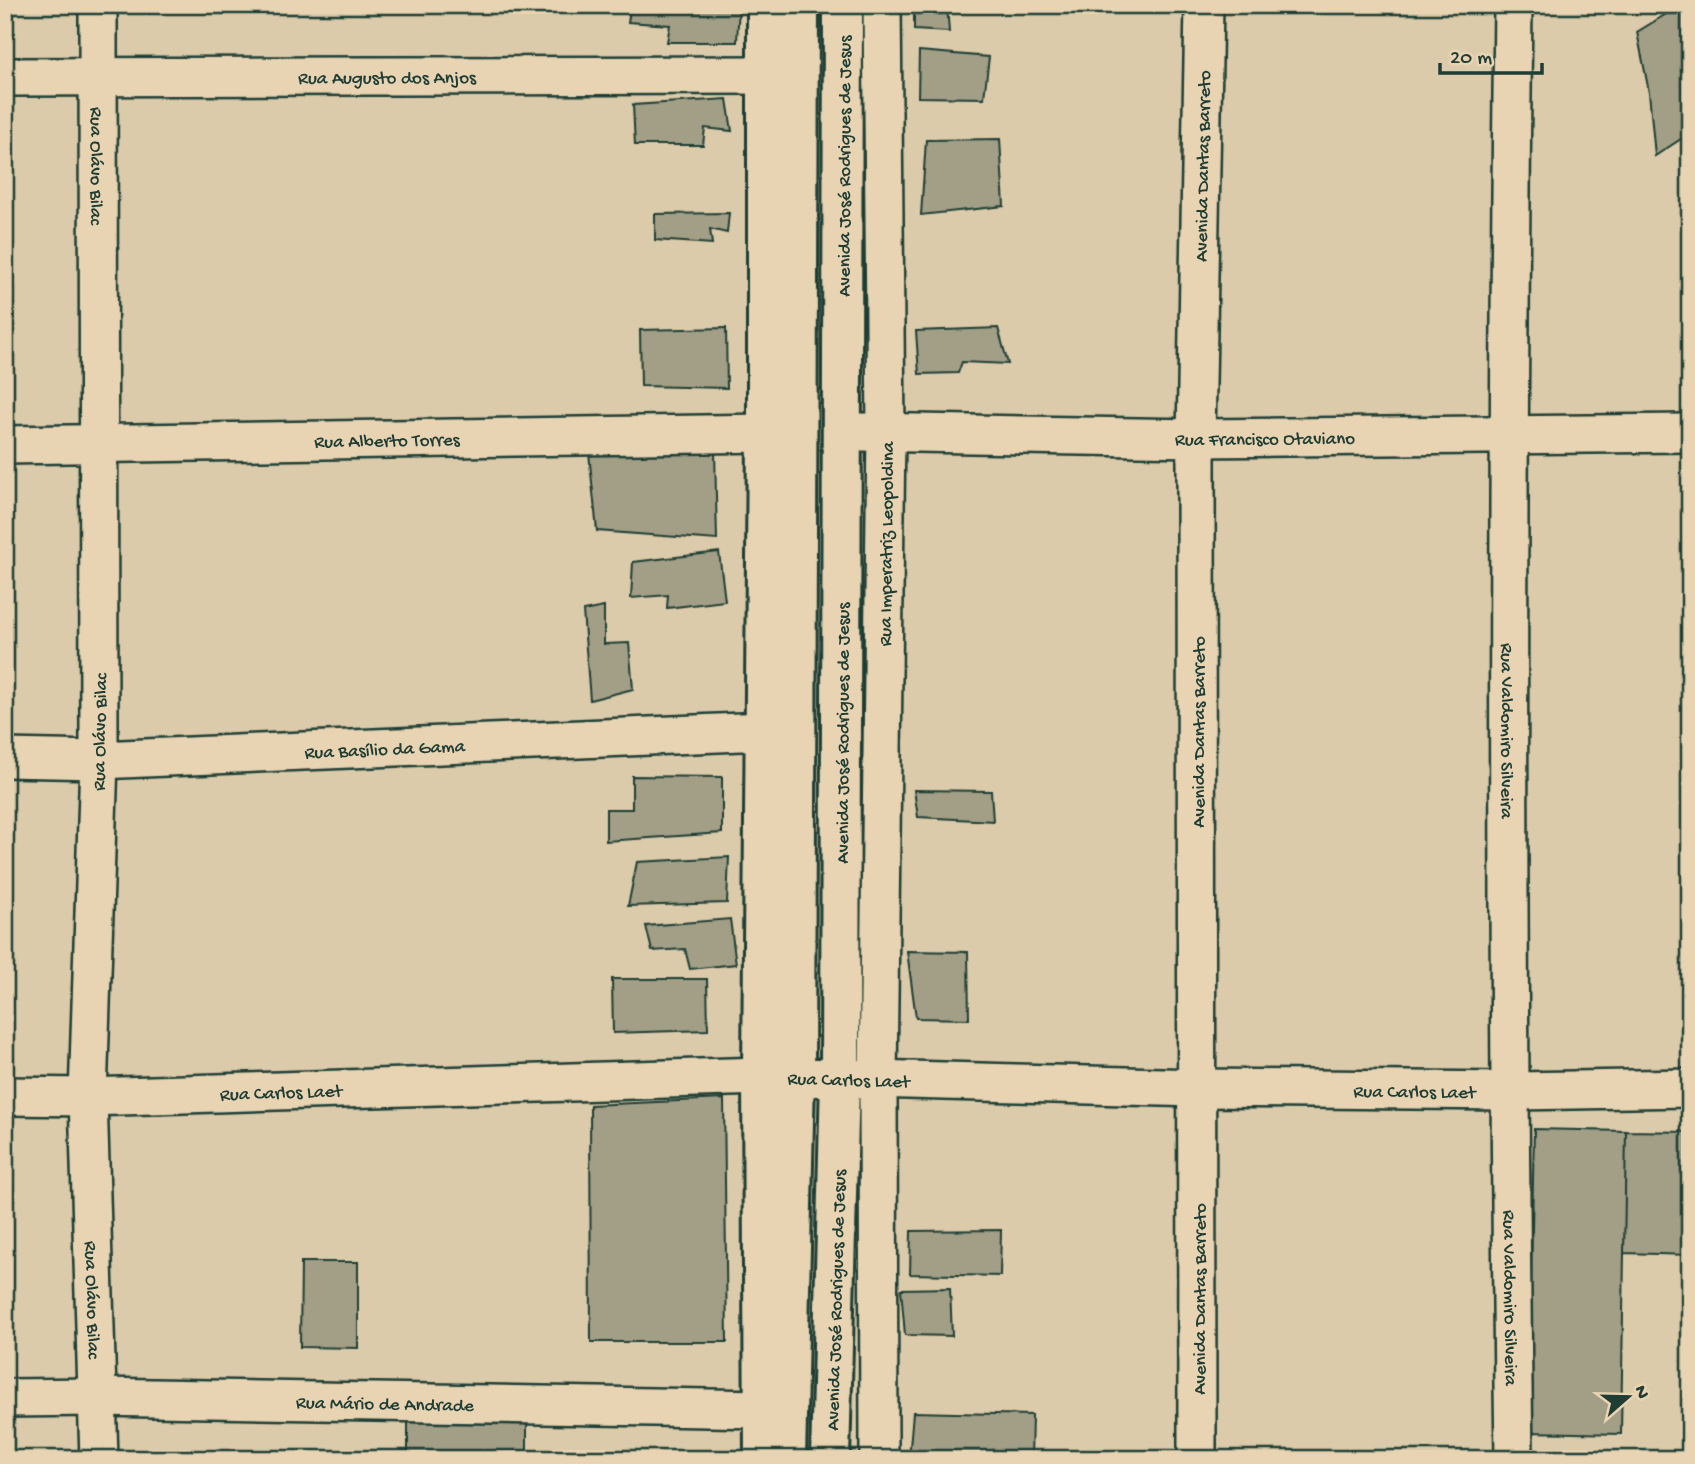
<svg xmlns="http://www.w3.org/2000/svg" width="1695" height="1464" viewBox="0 0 1695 1464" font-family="'Gochi Hand',sans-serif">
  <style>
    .building { fill: #a29f86; stroke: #1f3d34; stroke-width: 2 }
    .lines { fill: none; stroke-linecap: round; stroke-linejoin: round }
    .street-casing { stroke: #1f3d34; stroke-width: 42 }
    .secondary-casing { stroke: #1f3d34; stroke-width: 44 }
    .primary-casing { stroke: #1f3d34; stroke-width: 44 }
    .street { stroke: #e8d4b2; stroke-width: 37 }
    .secondary { stroke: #e8d4b2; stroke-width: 38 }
    .primary { stroke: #e8d4b2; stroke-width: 38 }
    .labels { text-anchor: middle; stroke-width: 5; stroke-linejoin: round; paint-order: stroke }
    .street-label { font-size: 19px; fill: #1f3d34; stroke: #e8d4b2 }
  </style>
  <rect width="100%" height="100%" fill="#dccbaa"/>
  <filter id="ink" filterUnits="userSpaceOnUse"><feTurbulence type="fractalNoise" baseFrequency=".0143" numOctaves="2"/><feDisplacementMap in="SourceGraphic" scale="14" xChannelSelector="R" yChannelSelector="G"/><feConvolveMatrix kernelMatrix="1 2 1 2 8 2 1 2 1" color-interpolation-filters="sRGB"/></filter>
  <g filter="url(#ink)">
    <path class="building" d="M631,5H739L737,42H667L670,25L628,22Z
      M914,5H947L949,32L914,30Z
      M1681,5H1690V133L1655,156L1649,92L1637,32Z
      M919,51L989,57L984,98L918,97Z
      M727,99L732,131L705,128L703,145H635L633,105Z
      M1000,139L1004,206L921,215L926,140Z
      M729,213L727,233L710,229L712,244L655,240V214Z
      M726,328L727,388L641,386L640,330Z
      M998,328L1008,364L962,362L958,373L919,374L916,331Z
      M715,451L717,540L597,531L589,453Z
      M719,552L725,601L667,608L668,595L631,598L633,562Z
      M604,607V644L629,643L633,689L590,700L583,611Z
      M632,776L722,777V833L606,841V809H632Z
      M914,790L991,791L993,821L918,817Z
      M729,857L727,903L628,906L637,862Z
      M730,919L736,964L690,969L685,949L652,951L646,926Z
      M907,951L968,952L969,1019L916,1018Z
      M612,979H707L708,1030L613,1033Z
      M724,1099L727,1342H591L590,1105Z
      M1534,1129L1626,1131L1621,1434L1528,1432Z
      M1626,1131L1690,1132V1255L1624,1253Z
      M1001,1230L1000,1276L910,1274L911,1231Z
      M301,1262H358V1348L300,1347Z
      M950,1288L952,1336L905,1335L901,1289Z
      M408,1412L527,1414V1459H408Z
      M913,1412L1032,1415L1031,1459H909Z"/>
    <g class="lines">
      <g class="street-casing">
        <g id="street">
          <path id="s1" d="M98,5L99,760L88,1097L99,1459"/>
          <path id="s2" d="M1513,5C1507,490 1507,974 1514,1459"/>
          <path id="s3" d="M5,77L766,75"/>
          <path id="s4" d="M861,432L1196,438L1690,433"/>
          <path id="s5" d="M5,445L767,433"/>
          <path id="s6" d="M5,758L99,760L764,731"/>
          <path id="s7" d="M5,1096L88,1097L762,1076L1198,1088L1509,1091L1690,1088"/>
          <path id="s8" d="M5,1398L98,1397L764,1409"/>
          <path id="s9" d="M879,1459L878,1081L886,432L882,5"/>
          <path id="s10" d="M1197,1459L1196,438L1204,5"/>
        </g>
      </g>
      <g class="secondary-casing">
        <path id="secondary" d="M764,1459L762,1076L767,433V5"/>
      </g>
      <g class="primary-casing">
        <g id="primary">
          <path d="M786,1459L795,1078L799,5"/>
          <path id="s11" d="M830,1459L840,1080L843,5"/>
        </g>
      </g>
      <use href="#street" class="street"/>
      <use href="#secondary" class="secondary"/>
      <use href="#primary" class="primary"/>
    </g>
  </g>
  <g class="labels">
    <g class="street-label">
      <text dy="7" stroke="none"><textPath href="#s3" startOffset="382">Rua Augusto dos Anjos</textPath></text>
      <text dy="7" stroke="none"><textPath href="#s1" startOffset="161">Rua Olávo Bilac</textPath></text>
      <text dy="7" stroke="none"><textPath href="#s11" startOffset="1293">Avenida José Rodrigues de Jesus</textPath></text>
      <text dy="7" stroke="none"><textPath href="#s10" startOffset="1293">Avenida Dantas Barreto</textPath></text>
      <text dy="7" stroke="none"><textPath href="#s4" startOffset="404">Rua Francisco Otaviano</textPath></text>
      <text dy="7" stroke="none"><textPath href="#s5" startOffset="382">Rua Alberto Torres</textPath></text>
      <text dy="7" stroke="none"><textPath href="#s9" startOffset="915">Rua Imperatriz Leopoldina</textPath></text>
      <text transform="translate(98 732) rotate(-89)" y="7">Rua Olávo Bilac</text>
      <text dy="7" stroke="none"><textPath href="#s11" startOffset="726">Avenida José Rodrigues de Jesus</textPath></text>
      <text transform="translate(1197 732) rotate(-90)" y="7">Avenida Dantas Barreto</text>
      <text dy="7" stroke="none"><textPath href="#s2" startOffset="726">Rua Valdomiro Silveira</textPath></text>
      <text dy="7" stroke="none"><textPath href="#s6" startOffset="380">Rua Basílio da Gama</textPath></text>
      <text dy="7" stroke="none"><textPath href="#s7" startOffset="844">Rua Carlos Laet</textPath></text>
      <text dy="7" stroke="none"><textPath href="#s7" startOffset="1410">Rua Carlos Laet</textPath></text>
      <text dy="7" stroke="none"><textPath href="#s7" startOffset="276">Rua Carlos Laet</textPath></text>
      <text dy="7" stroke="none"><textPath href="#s1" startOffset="1295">Rua Olávo Bilac</textPath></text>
      <text dy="7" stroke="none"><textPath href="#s11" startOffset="159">Avenida José Rodrigues de Jesus</textPath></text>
      <text transform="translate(1198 1299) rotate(-90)" y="7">Avenida Dantas Barreto</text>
      <text dy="7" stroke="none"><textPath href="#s2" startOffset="1293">Rua Valdomiro Silveira</textPath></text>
      <text dy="7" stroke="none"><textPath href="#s8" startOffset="380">Rua Mário de Andrade</textPath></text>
    </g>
  </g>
  <rect width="1695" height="1464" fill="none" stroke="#e8d4b2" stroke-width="28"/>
  <rect x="14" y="14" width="1667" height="1436" fill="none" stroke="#1f3d34" stroke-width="2.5" filter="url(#ink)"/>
  <g transform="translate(1628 1397) rotate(70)" stroke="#e8d4b2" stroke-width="5" paint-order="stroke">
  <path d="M0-5L12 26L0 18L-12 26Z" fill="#1f3d34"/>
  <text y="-10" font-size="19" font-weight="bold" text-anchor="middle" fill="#1f3d34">N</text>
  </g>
  <path d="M1440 63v10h102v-10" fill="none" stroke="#1f3d34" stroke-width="3.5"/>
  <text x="1450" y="63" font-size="21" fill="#1f3d34" stroke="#e8d4b2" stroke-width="5" paint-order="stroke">20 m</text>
</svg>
